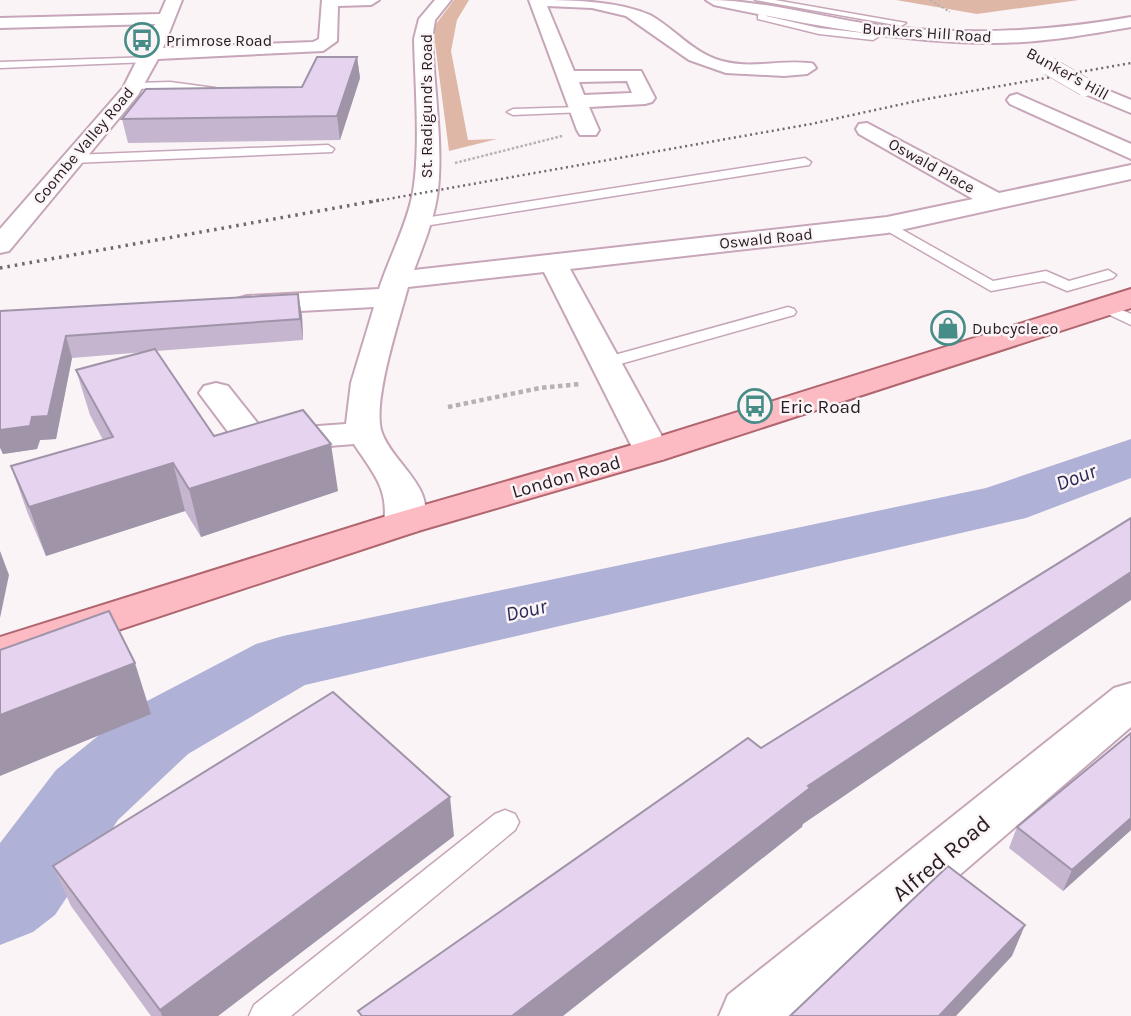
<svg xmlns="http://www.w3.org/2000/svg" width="1131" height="1016" viewBox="0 0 1131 1016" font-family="Karla,sans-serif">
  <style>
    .forest { fill: #dfb7a6 }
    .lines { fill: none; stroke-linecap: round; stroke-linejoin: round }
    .river { fill: #afb1d6; fill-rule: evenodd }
    .service-casing { stroke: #c6a6b8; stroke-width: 3 }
    .minor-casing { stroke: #c6a6b8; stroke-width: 4 }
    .primary-casing { stroke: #b0656f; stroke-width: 4 }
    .path-far2 { stroke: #b9b0b5; stroke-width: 2; stroke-dasharray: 2.5 2; stroke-linecap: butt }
    .path-far1 { stroke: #b9b0b5; stroke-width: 2.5; stroke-dasharray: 2.5 2; stroke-linecap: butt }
    .path { stroke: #b9b0b5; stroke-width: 4.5; stroke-dasharray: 4.5 3.5; stroke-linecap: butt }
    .service { fill: #fff; fill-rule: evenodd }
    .minor { fill: #fff; fill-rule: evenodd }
    .primary { fill: #fcbbc2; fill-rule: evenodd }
    .rail-far1 { stroke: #71676c; stroke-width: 2.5; stroke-dasharray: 2 3.5; stroke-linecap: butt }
    .rail { stroke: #71676c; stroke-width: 3.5; stroke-dasharray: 2.5 5; stroke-linecap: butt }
    .minor-bridge-casing { stroke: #c6a6b8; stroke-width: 19; stroke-linecap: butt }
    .minor-bridge { stroke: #fff; stroke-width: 18 }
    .wall { fill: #c5b5ce }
    .shaded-wall { fill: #a094a8 }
    .building { fill: #e5d3f0; stroke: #a094a8; stroke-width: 2 }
    .labels { text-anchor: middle; stroke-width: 5; stroke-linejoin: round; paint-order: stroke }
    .far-street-label { font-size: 16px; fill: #271b22; stroke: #fbf4f7 }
    .far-poi-label { font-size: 16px; fill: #271b22; stroke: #fbf4f7; text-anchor: start }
    .poi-label { font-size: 19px; fill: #271b22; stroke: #fbf4f7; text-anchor: start }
    .street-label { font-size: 19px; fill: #271b22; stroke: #fbf4f7 }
    .water-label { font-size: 21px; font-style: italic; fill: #292856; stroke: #fbf4f7 }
    .near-street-label { font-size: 23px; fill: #271b22; stroke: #fbf4f7 }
  </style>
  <rect width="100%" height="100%" fill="#fbf4f7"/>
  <path class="forest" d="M454,0H469L457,20L451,51L468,140L497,139L449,151L433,28Z
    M896,0H1079L977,14Z"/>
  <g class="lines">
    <path class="river" d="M1131,439V478L1026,518L305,685L188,754L118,820L55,915L33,932L0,945V843L56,770L130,710L256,644L283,636L986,488Z"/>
    <g class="service-casing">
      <path id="service" d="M755,0H775L906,23L901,26Z
        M766,7L770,10L766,16L819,28L873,34L878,37L873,40L819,34L758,19V15Z
        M153,57V61L149,62L0,68V62Z
        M170,82L215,88L220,91L215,94L170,88L134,89L129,86L134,83Z
        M580,107L584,108V112L513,115L507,112L513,109Z
        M328,145L334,149L332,152L72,163L66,159L72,155Z
        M805,158L811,162L809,165L418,227L411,223L418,219Z
        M887,221L993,281L1046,271L1069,281L1108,270L1116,275L1113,278L1067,291L1044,281L991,291L882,228L880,225Z
        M1103,301L1131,314V325L1097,309L1095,306Z
        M788,307L794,309L796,312L794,315L606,368L597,363L600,359Z
        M505,810L515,814L519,822L515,830L291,1016H249L254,1005L495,814Z"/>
    </g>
    <g class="minor-casing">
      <path id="minor" d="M166,0H182L163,48L313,42L319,39L322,0H379L371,5L338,6L337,41L323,51L158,59L138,95L9,251L0,253V229L123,88L155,24L0,28V18L160,14Z
        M435,0H451L435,20L432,39C434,85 444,153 437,197C433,222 423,246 414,270L887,217L973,199L859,134L856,129L859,124L867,123L999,193L1131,165V179L887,233L570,269L670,451L665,459L652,462L639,459L634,451L544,272L408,287C400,318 371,404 382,433C394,466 444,493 418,531L404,535L390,531L384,523C389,488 372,472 354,444L254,452L241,449L199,393L204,386L216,383L228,386L263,430L346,424L351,383L374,307L247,314L237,311L232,305L237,299L247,296L379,289C389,258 405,229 412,197C421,153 415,85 414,39L419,19Z
        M529,0C569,0 614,0 650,15C675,29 694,54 722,61C751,69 779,60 808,63C814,63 813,64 816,68L807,74L784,76L726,73L689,60L626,16L592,8L547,6L574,71H641L655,98L652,102L645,104L589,107L599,130L596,135H580L577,130ZM627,81L632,93L584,95L579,82Z
        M706,0C763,0 819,17 875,25C964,36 1043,32 1131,17V27C1085,35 1040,43 993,43C899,43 806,24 714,5Z
        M1085,81L1131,100V113L1078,91L1075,87Z
        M1017,94L1131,144V159L1010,104L1007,100L1010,96Z
        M1131,683V727L796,1016H719L728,995L1114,688Z"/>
    </g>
    <g class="primary-casing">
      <path id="primary" d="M1131,289V308L665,459L418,531L0,669V637L390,515L639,443Z"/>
    </g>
    <path class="path-far2" d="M930,0L950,12"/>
    <path class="path-far1" d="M455,163L562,136"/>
    <path class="path" d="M448,407L540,388L580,384"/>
    <use href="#service" class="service"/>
    <use href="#minor" class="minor"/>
    <use href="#primary" class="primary"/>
    <path class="rail-far1" d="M371,202L811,124L921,100L1131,63"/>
    <path class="rail" d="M0,268L380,200"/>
    <g class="minor-bridge-casing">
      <path id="minor-bridge" d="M1049,66L1085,87"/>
    </g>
    <use href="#minor-bridge" class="minor-bridge"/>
  </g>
  <path class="wall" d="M357,57L360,78L340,140L128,143L122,119L302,87Z
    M0,311L302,315L303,340L156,351L214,436L338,491L201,537L185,511L46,556L28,514L11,466L103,440L90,415L76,370L145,352L72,358L56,439L40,440L37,449L3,454L0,448Z
    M1131,733V830L1063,891L1009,848L1017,827Z
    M454,836L218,1016H151L71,906L53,866Z"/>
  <path class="shaded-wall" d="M357,57L360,78L340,140L337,116Z
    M298,294L302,315L303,340L300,319Z
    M66,336L72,358L56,439L40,440L37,449L3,454L0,447V430Z
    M331,444L338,491L201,537L189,489Z
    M173,463L185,511L46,556L29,507Z
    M0,551L9,575L0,618Z
    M1131,572V600L803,824L802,827L563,1016H512L808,786Z
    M135,663L151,714L0,776V715Z
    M450,797L454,836L218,1016H162L160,1010Z
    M1131,818V830L1063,891L1072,870Z
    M1025,925L1012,956L956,1016H939Z"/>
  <path class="building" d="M317,57H357L337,116L122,119L146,89L302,87Z
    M298,294L300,319L66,336L48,416L32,417L30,426L0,430V311Z
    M155,349L214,436L303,410L331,444L189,489L173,463L29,507L11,466L113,437L76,370Z
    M1131,518V572L808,786L810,788L512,1016H362L358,1011L748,738L761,748Z
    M109,611L135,663L0,715V650Z
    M333,692L450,797L160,1010L53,866Z
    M1131,733V818L1072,870L1017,827Z
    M948,866L1025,925L939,1016H790Z"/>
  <defs>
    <g id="bus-ring" transform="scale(1.75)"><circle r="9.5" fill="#fbf4f7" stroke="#468d88" stroke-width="1.5"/><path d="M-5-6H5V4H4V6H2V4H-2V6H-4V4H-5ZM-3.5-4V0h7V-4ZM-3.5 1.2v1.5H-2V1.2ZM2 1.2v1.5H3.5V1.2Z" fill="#468d88"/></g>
    <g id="shop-ring" transform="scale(1.75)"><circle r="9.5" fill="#fbf4f7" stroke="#468d88" stroke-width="1.5"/><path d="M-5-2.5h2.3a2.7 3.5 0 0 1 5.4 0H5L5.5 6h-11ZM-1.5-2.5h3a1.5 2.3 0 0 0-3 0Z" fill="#468d88"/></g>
  </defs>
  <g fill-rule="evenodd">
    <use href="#bus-ring" x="142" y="40"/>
    <use href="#shop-ring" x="948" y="328"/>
    <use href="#bus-ring" x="755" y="406"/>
  </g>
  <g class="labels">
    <g class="far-street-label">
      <text transform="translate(927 32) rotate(4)" y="6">Bunkers Hill Road</text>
      <text transform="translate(1068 73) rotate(29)" y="6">Bunker's Hill</text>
      <text transform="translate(426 106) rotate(-90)" y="6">St. Radigund's Road</text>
      <text transform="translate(83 145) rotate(-50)" y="6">Coombe Valley Road</text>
      <text transform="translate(932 165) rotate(29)" y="6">Oswald Place</text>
      <text transform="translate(766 238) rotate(-6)" y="6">Oswald Road</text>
    </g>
    <g class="far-poi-label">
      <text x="166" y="46">Primrose Road</text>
      <text x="972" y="334">Dubcycle.co</text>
    </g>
    <g class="poi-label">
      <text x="780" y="413">Eric Road</text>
    </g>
    <g class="street-label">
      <text transform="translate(566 476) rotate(-16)" y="7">London Road</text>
    </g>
    <g class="water-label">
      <text transform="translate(1076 477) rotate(-20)" y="7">Dour</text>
      <text transform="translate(526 610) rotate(-12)" y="7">Dour</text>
    </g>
    <g class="near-street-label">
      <text transform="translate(941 858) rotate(-40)" y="8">Alfred Road</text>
    </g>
  </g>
</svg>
